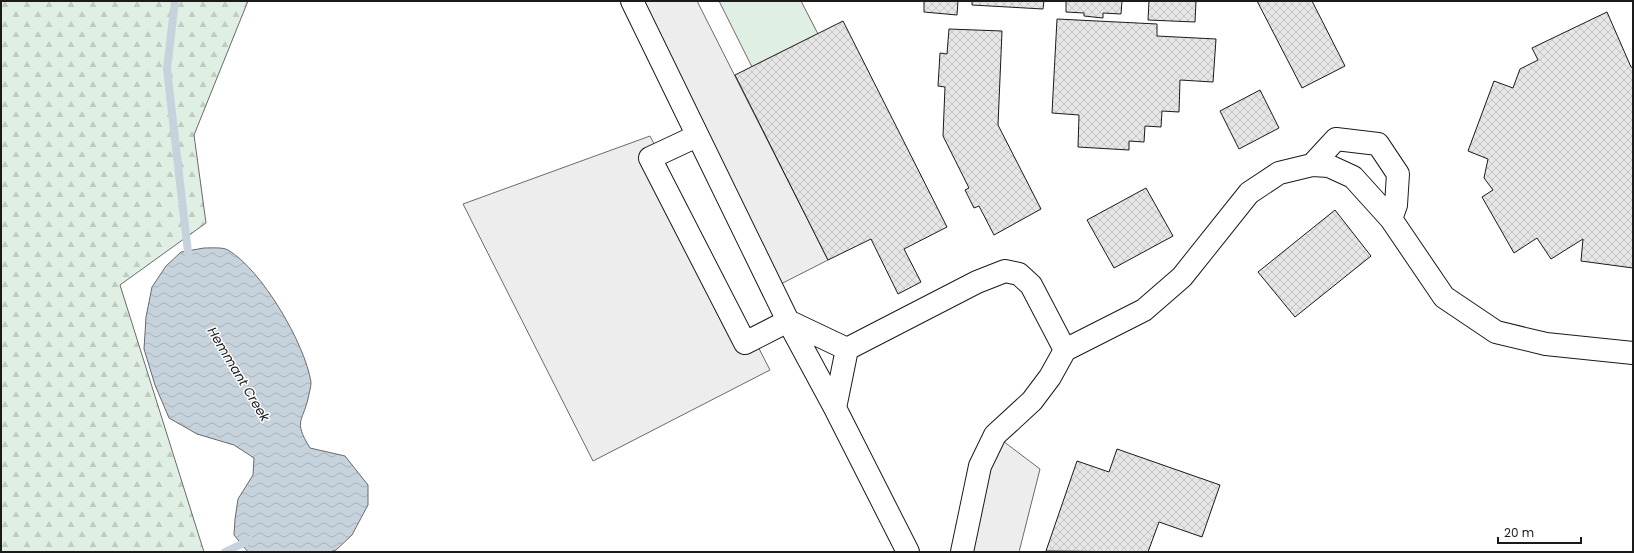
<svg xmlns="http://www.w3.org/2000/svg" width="1634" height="553" viewBox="0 0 1634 553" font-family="Poppins,sans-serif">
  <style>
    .grass { fill: #e0efe3; stroke: #6a6a6a }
    .forest { fill: url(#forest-firs); stroke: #6a6a6a }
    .parking { fill: #ededed; stroke: #6a6a6a }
    .water { fill: url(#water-waves); stroke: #6a6a6a }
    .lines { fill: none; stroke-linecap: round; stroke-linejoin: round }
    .stream { stroke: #c6d2dc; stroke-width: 8 }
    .building { fill: url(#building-cross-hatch); stroke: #1a1a1a }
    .minor-casing { stroke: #1a1a1a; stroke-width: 24 }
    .minor { stroke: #fff; stroke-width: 22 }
    .labels { text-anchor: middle; stroke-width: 3; stroke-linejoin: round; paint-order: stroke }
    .water-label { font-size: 13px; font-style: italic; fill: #1a1a1a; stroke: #fff }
  </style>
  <defs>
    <pattern id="forest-firs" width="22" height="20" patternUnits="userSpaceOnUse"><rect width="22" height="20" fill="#e0efe3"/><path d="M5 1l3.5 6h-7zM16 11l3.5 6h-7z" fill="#c0ccc2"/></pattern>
    <pattern id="water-waves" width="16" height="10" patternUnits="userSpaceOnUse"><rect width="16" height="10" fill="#c6d2dc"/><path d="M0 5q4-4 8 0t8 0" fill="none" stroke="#aab4bc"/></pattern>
    <pattern id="building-cross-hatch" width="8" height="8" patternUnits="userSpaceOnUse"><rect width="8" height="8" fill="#e6e6e6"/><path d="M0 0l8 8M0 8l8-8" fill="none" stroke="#c5c5c5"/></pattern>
  </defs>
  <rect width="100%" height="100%" fill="#fff"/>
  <path class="grass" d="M719,1H801L818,34L752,67Z"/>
  <path class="forest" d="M1,1H248L194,135L206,223L120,285L204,552H1Z"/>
  <path class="parking" d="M632,1H697L828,260L771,289Z
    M650,136L770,370L593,461L463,204Z
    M995,435L1040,469L1019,552H962Z"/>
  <path class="water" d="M204,248C211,248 223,247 228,250C262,270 305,344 311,382C311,386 310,390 309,394C304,422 292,419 310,448L345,456L368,485V505L352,535L336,550L330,552H248L234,535L235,519L238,499L253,475L254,458L234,445L197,434L169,418L155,385L144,349L146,317L152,287L166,266L181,252Z"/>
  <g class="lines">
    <path class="stream" d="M175,1L167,69L189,261
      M225,552L250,540"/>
  </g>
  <path class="building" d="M924,1H958L957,15L924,12Z
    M972,1H1044L1043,9L972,5Z
    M1066,1H1122L1121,14L1103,13V18L1084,16V13L1066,12Z
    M1149,1H1196L1195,22L1148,20Z
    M1257,1H1312L1345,66L1302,88Z
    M1607,12L1631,67L1633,68V268L1581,261L1583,239L1551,259L1537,238L1514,253L1482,197L1493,190L1484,178L1488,159L1468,151L1494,81L1513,88L1520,69L1538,60L1532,48Z
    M1057,19L1157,24V36L1216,39L1213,82L1180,80L1179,112L1162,111L1161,127L1145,126L1144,142L1129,141V150L1078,147L1079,115L1052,113Z
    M843,21L947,227L904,249L921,282L898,294L871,239L828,260L735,75Z
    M949,29L1002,31L998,125L1041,209L994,235L979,206L974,208L965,190L969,188L943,136L945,87L938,86L940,53L947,54Z
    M1260,90L1279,128L1239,149L1220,111Z
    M1146,188L1173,236L1114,268L1087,220Z
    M1335,210L1371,256L1295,317L1258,272Z
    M1117,449L1220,485L1202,537L1159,522L1148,552L1046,551L1077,461L1109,472Z"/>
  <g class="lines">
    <g class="minor-casing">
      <path id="minor" d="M632,1L788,321L745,343L650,158L697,136
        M1312,165L1336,139L1378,144L1398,174L1396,205L1391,219
        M847,349L788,321L835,408L908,552
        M847,349L977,282L1005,271L1019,274L1031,285L1065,350
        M835,408L847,349
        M962,552L980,466L995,435L1032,401L1050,377L1065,350L1144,310L1182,277L1249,193L1279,173L1312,165L1329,166L1353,177L1391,219L1444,297L1496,332L1546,344L1633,353"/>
    </g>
    <use href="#minor" class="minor"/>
  </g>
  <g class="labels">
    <g class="water-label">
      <text transform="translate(239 374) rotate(59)" y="5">Hemmant Creek</text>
    </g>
  </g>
  <rect width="1634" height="553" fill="none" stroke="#1a1a1a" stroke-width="4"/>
  <path d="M1498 537v6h83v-6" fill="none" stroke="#1a1a1a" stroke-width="2"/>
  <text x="1504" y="537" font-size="12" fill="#1a1a1a" stroke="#ffffff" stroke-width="3" paint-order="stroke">20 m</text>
</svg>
